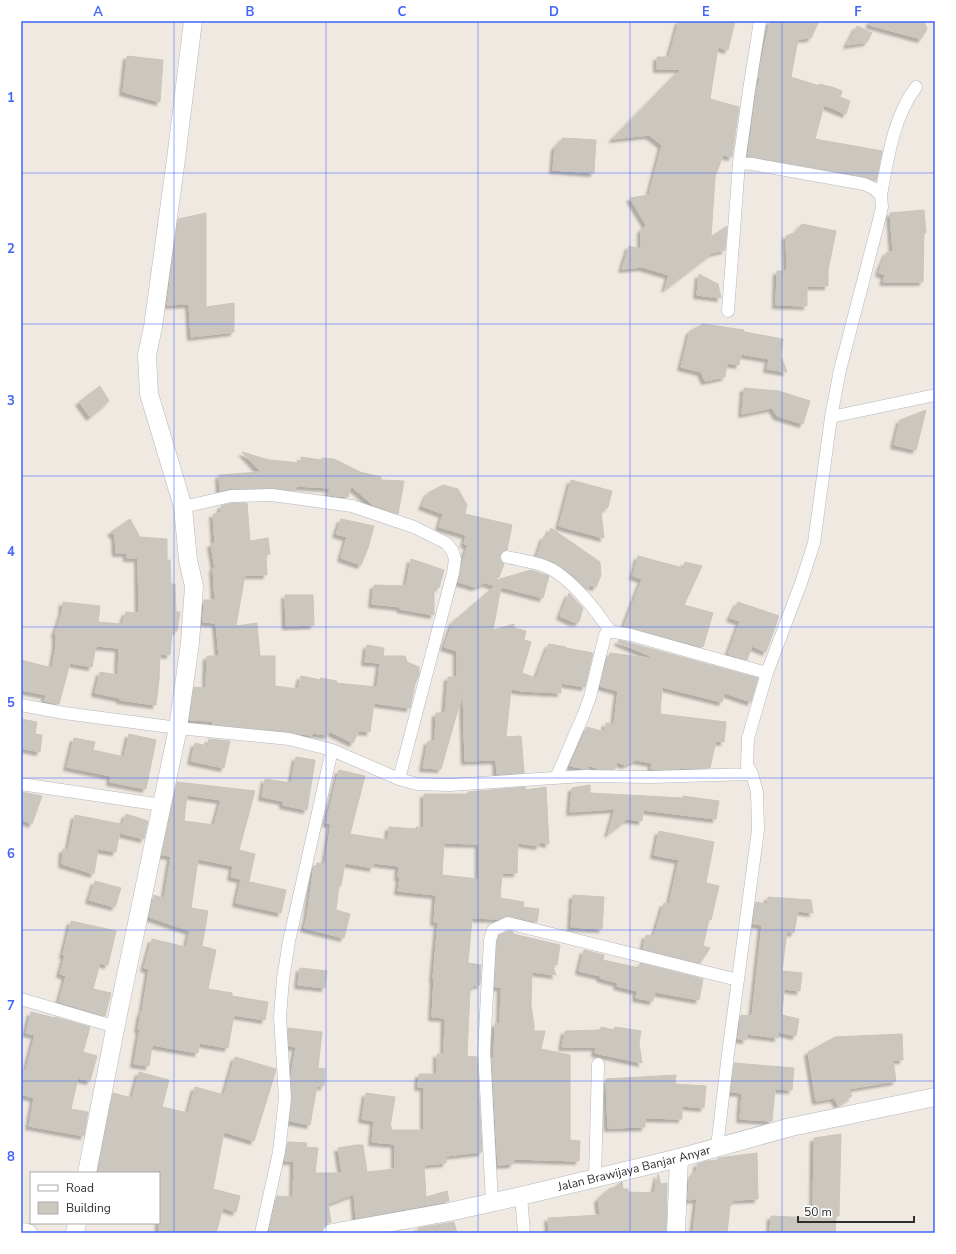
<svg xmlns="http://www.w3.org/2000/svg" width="956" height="1254" viewBox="0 0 956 1254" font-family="'Nunito Sans',sans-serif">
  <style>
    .building { fill: #cbc7bf; stroke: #cbc5ba; fill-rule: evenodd; filter: url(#shadow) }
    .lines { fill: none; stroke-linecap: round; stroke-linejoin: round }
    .street-casing { stroke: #b4b7c1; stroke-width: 13 }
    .secondary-casing { stroke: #b4b7c1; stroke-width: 19 }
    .street { stroke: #fff; stroke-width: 12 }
    .secondary { stroke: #fff; stroke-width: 18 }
    .grid { fill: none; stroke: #4264fb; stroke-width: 1; stroke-opacity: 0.55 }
    .labels { text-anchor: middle; stroke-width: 4; stroke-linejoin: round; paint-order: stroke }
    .street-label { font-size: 12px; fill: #2e2e2e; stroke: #fff }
    .neatline { fill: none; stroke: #4264fb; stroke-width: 1.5 }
    .grid-label { font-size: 13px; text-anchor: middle; font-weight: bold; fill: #4264fb }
  </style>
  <defs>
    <filter id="shadow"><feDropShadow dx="-3.5" dy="3.5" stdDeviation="1" flood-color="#0004"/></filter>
  </defs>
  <rect width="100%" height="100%" fill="#efe9e1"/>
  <path class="building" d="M679,21H735L728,50L718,47L710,99L739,107L732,157L723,155L715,177L711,237L727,226L725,250L712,253L665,289L669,275L642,267L622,269L629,246L641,249V230L646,225L630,198L649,195L662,145L649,135L612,139L681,69H657V57H669Z
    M770,21H819L811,38L798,39L791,77L819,86V84L835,88L842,91L840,97L850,101L846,114L824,105L815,139L882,151L876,181L865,177L748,156L757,88L760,79L758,78L763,53Z
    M870,21H924L927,29L921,39L870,25Z
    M857,26L872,33L867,42L847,45Z
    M127,56L163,60L160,102L123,92Z
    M563,138L596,140L594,173L553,170L555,147Z
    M924,210L926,233H924L923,282H883L885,275L879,273L881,266L887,252H893L890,213Z
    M206,213V307L234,303V332L191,337L189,304L167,305L178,219Z
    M802,224L836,231L828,270V286H807V306L776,305L777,271H787L786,236L796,232Z
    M699,274L718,284L721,298L697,295Z
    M703,324L744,330V332L783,339L781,356L787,372L767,369L769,359L741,354L739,365L727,363L725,377L705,381L701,372L681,367L690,331Z
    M100,386L109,401L90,417L79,402Z
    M744,388L779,391L810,401L803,424L777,416L772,408L742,414Z
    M926,410L916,450L894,445L900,420Z
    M242,452L269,460L301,463V457L321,460L322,458L334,459L360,472L381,477V480L404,481L398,514L373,505L351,486L348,497L328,495L330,488L296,486L295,491L272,488H231L220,491L219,475L261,472Z
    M571,480L612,491L608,507L601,511L604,538L559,526Z
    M443,485L458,489L467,505L465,514L512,525L507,550L502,552L500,555V560L504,564L499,577L475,587L458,582L462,563L468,545L464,544L466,535L439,527L443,514L422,506L428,493Z
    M232,503H247L250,541L268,538L270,554L266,555L267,575H245L236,626L257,623L260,656H275V686L298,689L301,676L321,680L320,678L337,681L336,683L377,687L380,663L365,662L367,645L384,648L383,656H405L407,662L419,667V675L415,684L410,708L374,703L370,732L359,731L353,743L329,731L328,735L312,733V735L298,734L290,732L212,724L213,721L190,720L194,687L206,688L207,656H219L216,623L203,622L204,600H215L213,568H215L211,544L215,543L213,514L221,513V506Z
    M130,519L140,537L167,539V560H170L171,584H175L176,612H180L177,631H172L170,655L160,654L159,680L156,705L120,700V698L95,693L100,672L118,675L119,648L96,646L92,667L70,663L59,704L44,701L46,695L21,690V660L52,668L56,646V635L55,633L62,613L63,602L100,606L98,622L122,624L126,612L139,613L138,558H127V553H116L115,536L111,532Z
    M341,519L374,526L368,548L361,565L341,558L347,537L336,534Z
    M551,528L600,562L601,575L596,587L589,585L588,590L570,573L560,566L550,560L537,556L544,536L547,537Z
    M638,556L683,568L685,562L702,566L684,605L713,613L703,647L624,626L642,579L633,576Z
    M411,559L444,570L439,588L434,587V615L400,609L401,607L372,604L374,585L406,586Z
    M531,570L549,576L543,598L501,587L493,630L514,624V628L526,631L524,640L531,642L522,673L536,678L549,644L566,647V648L593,653L585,687L561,683V693L522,691L511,689L506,737L521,736L524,773L497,774L496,760L465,761L463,692L441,769L423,768L428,741H435L436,713H445L448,677H457V651L444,647L453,622L495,586L486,583Z
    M569,593L583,608L579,622H573L560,616Z
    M285,595H313L314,625L286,626Z
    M738,602L779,616L766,652L752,646L747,660L728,654L740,621L730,618Z
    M619,640L758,678L751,702L725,693L722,702L662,687L660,714L726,722L724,742L716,741L710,768L651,769L652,763L636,760L625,765L617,762L615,769H599L588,765V769L570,766L587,727L604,732L606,723L614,724L618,691L600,686L608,656H609L610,653L657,659L618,642Z
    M21,719L37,722L35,734L42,735L40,752L21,748Z
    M129,734L156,740L146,789L110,782L111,776L67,767L74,738L95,742L93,750L124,757Z
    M209,739L230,741L224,768L191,761L195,743L207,746Z
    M296,757L315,760L307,810L283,805V801L262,797L265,779L291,783Z
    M339,770L365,776L350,834L388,840L389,827L416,829V827L424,828V794H468V792L525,787L526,790L546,787L549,844L540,842L539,846L518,843L517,873H502L500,898L524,902L523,907L539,909L537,922L509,916L499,919L472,918L468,963L481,965L480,985H473L472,990H470L467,1056L477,1057L482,1152L446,1156V1163L424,1165L426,1197L447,1191L449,1201L356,1218L354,1194L328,1204L331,1222L325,1225L322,1231L312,1233H270V1227L277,1196L293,1197L294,1161H285L288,1142L307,1143L306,1147L318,1148L315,1173H342L338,1148L356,1145H363L367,1172L395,1169V1144L372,1142L374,1121L362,1119L366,1093L395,1097L390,1127H392L391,1130H424V1087H418L419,1074H437V1054H444L445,1018L432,1017L434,980L433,979L438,922H434L436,895L398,891L400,877H398L399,866L374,863L373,868L345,863L341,886H339L336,910L350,914L344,938L304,928L307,917L314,866H316L317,863L325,864L331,824L326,823ZM444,843L479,844V879L442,875Z
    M177,782L255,791L239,850L255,854L249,881L231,877L233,866L198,859L191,908L208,911L202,946L216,950L208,989L232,993V996L268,1002L265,1020L234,1015L228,1048L199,1043L198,1053L152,1045L149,1066L134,1064L140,1029H138L141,1012L142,1013L149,969L144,968L152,939L186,947L190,931L149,917L154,895L164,899L171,856L162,855ZM187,795L221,800L214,825L184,821Z
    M590,785V793L683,798V796L719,801L716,819L643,810L642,821L627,819L608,834L615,809L570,812L572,788Z
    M21,792L42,796L32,824L21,819Z
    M126,814L148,821L144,839L120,833Z
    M75,815L121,824L116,852L98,849L94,874L62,864L63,849L68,850Z
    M659,831L714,842L706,883L719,886L711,920L709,919L703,946L710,948L700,963L643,949L646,935L654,936L664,903L669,905L679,860L654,855Z
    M241,880L286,890L281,913L236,903Z
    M95,881L121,888L115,907L89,900Z
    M573,895L604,897L602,929L571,927Z
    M768,897L811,900L813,913L798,911L794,933L787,931L782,971L802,973L800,991L784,989L782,1015L799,1019L796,1036L778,1032V1038L747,1034L746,1040L738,1039L741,1015L752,1016L762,925L753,924L756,902L767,904Z
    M71,921L116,931L108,965L100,963L93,989L111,993L105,1016L59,1002L66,976L60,974L65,955H63Z
    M509,931L513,932V934L560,945L557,965L552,964L556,975L532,972L531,1006L534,1025V1031H545L541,1049L570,1055V1140L580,1141L579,1161L514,1159L513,1164L498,1165L492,1058H494L495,1023L500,1024L501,987H495L497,941L499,935Z
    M584,950L604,955L603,960L639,968L640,963L703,979L699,1000L655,992L653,1001L636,998L637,991L617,986L618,983L600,978L601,976L579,971Z
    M300,968L327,971L325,988L298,985Z
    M31,1012L55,1018V1017L90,1027L83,1052L97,1056L90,1081L78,1078L71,1109L88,1112L84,1136L29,1126L34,1098L21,1094V1078L23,1069L26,1070L35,1035L26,1033Z
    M601,1027L614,1030L615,1027L641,1031L639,1043L642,1063L595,1053L596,1047H562L565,1031L600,1030Z
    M288,1028L322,1032L318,1068L325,1069L324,1086H317L310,1125L290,1121L292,1098L291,1077L296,1047L289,1046Z
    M902,1034L903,1060H893L896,1081L848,1089L852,1096L838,1105L834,1098L816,1101L808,1052L835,1037Z
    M235,1057L276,1069V1070L254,1141L224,1132L213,1189L240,1196L236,1212L223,1208L216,1233H159V1173H105L98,1171L113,1093L132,1098L139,1072L169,1080L162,1107L188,1113L195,1087L224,1095Z
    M734,1063L794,1068L792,1090L775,1089L772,1121L740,1119L742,1093L731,1092Z
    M676,1075L675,1084L706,1086L704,1108L682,1106V1119L645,1118V1127L608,1128L606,1079Z
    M841,1134L839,1216H836L835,1233H770L771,1216L813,1218L814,1138Z
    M757,1153L758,1199L733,1200L732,1205H730L727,1233H693L697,1199L688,1200L689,1180L697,1169V1164L707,1161L718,1160V1158Z
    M658,1174L661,1184L667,1183L666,1233L604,1231V1233H549L548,1218L600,1215L598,1199L610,1188H613L620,1183L622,1182L623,1189H628V1192L654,1193Z
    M454,1222L457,1233H418V1228Z"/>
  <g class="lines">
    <g class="street-casing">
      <path id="street" d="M760,21L749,90L739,163L752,164L864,184L873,188L881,195L882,207L879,220L840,370L831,417
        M881,195C888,158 893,118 916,87
        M728,311L739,163
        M183,507L231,496L272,495L352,506L414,527L446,543L452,550L455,559L453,573L399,779
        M507,557C520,560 535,562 547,567C570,577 596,610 610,631
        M21,705L64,713L178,728L289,739L332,750
        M556,778L583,716L590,697L605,635L610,631L631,635L767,673
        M21,784L162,805
        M21,999L116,1027
        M717,1147L728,1054L758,830L757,792L752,774L747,765L748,738L767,673L801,583L814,543L831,417L935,395
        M595,1178L598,1064
        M521,1196L524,1233
        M492,1202L484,1050L490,940L493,930L508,923L738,980
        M261,1233L279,1152L285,1098L280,1017L283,979L289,941L332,750L399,779L417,784L450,785L584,776L651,777L752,774"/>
    </g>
    <g class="secondary-casing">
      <g id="secondary">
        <path d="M87,1173L118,1014L178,728L190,643L194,586L188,560L183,507L149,394L147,355L153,327L176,159L193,21"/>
        <path d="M21,1232L28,1233"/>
        <path d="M75,1233L77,1223"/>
        <path id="s1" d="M332,1233L449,1212L521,1196L679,1158L791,1127L935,1097"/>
        <path d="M676,1233L679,1158"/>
      </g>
    </g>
    <use href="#street" class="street"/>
    <use href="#secondary" class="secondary"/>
  </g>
  <path class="grid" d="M174,21V1233M326,21V1233M478,21V1233M630,21V1233M782,21V1233M21,173H935M21,324H935M21,476H935M21,627H935M21,778H935M21,930H935M21,1081H935"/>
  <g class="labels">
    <g class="street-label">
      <text dy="4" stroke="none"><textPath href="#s1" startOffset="309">Jalan Brawijaya Banjar Anyar</textPath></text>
    </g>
  </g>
  <rect width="956" height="1254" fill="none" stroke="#ffffff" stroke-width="44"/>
  <rect x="30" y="1172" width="130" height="52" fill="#ffffff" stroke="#ababab"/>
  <rect x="38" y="1185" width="20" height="6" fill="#ffffff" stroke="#ababab"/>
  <text x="66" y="1192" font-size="12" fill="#2e2e2e">Road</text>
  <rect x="38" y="1202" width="20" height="12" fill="#cbc7bf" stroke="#ababab"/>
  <text x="66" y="1212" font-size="12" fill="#2e2e2e">Building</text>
  <path d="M798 1216v6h116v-6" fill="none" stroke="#2e2e2e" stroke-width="2"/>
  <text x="804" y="1216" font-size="12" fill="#2e2e2e" stroke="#ffffff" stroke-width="3" paint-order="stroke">50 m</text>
  <rect x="22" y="22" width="912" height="1210" class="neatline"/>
  <g class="grid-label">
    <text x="98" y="16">A</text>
    <text x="250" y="16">B</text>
    <text x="402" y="16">C</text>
    <text x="554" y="16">D</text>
    <text x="706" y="16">E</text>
    <text x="858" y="16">F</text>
    <text x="11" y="102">1</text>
    <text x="11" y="253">2</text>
    <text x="11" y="405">3</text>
    <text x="11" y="556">4</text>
    <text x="11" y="707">5</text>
    <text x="11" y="858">6</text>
    <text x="11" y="1010">7</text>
    <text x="11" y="1161">8</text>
  </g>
</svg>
